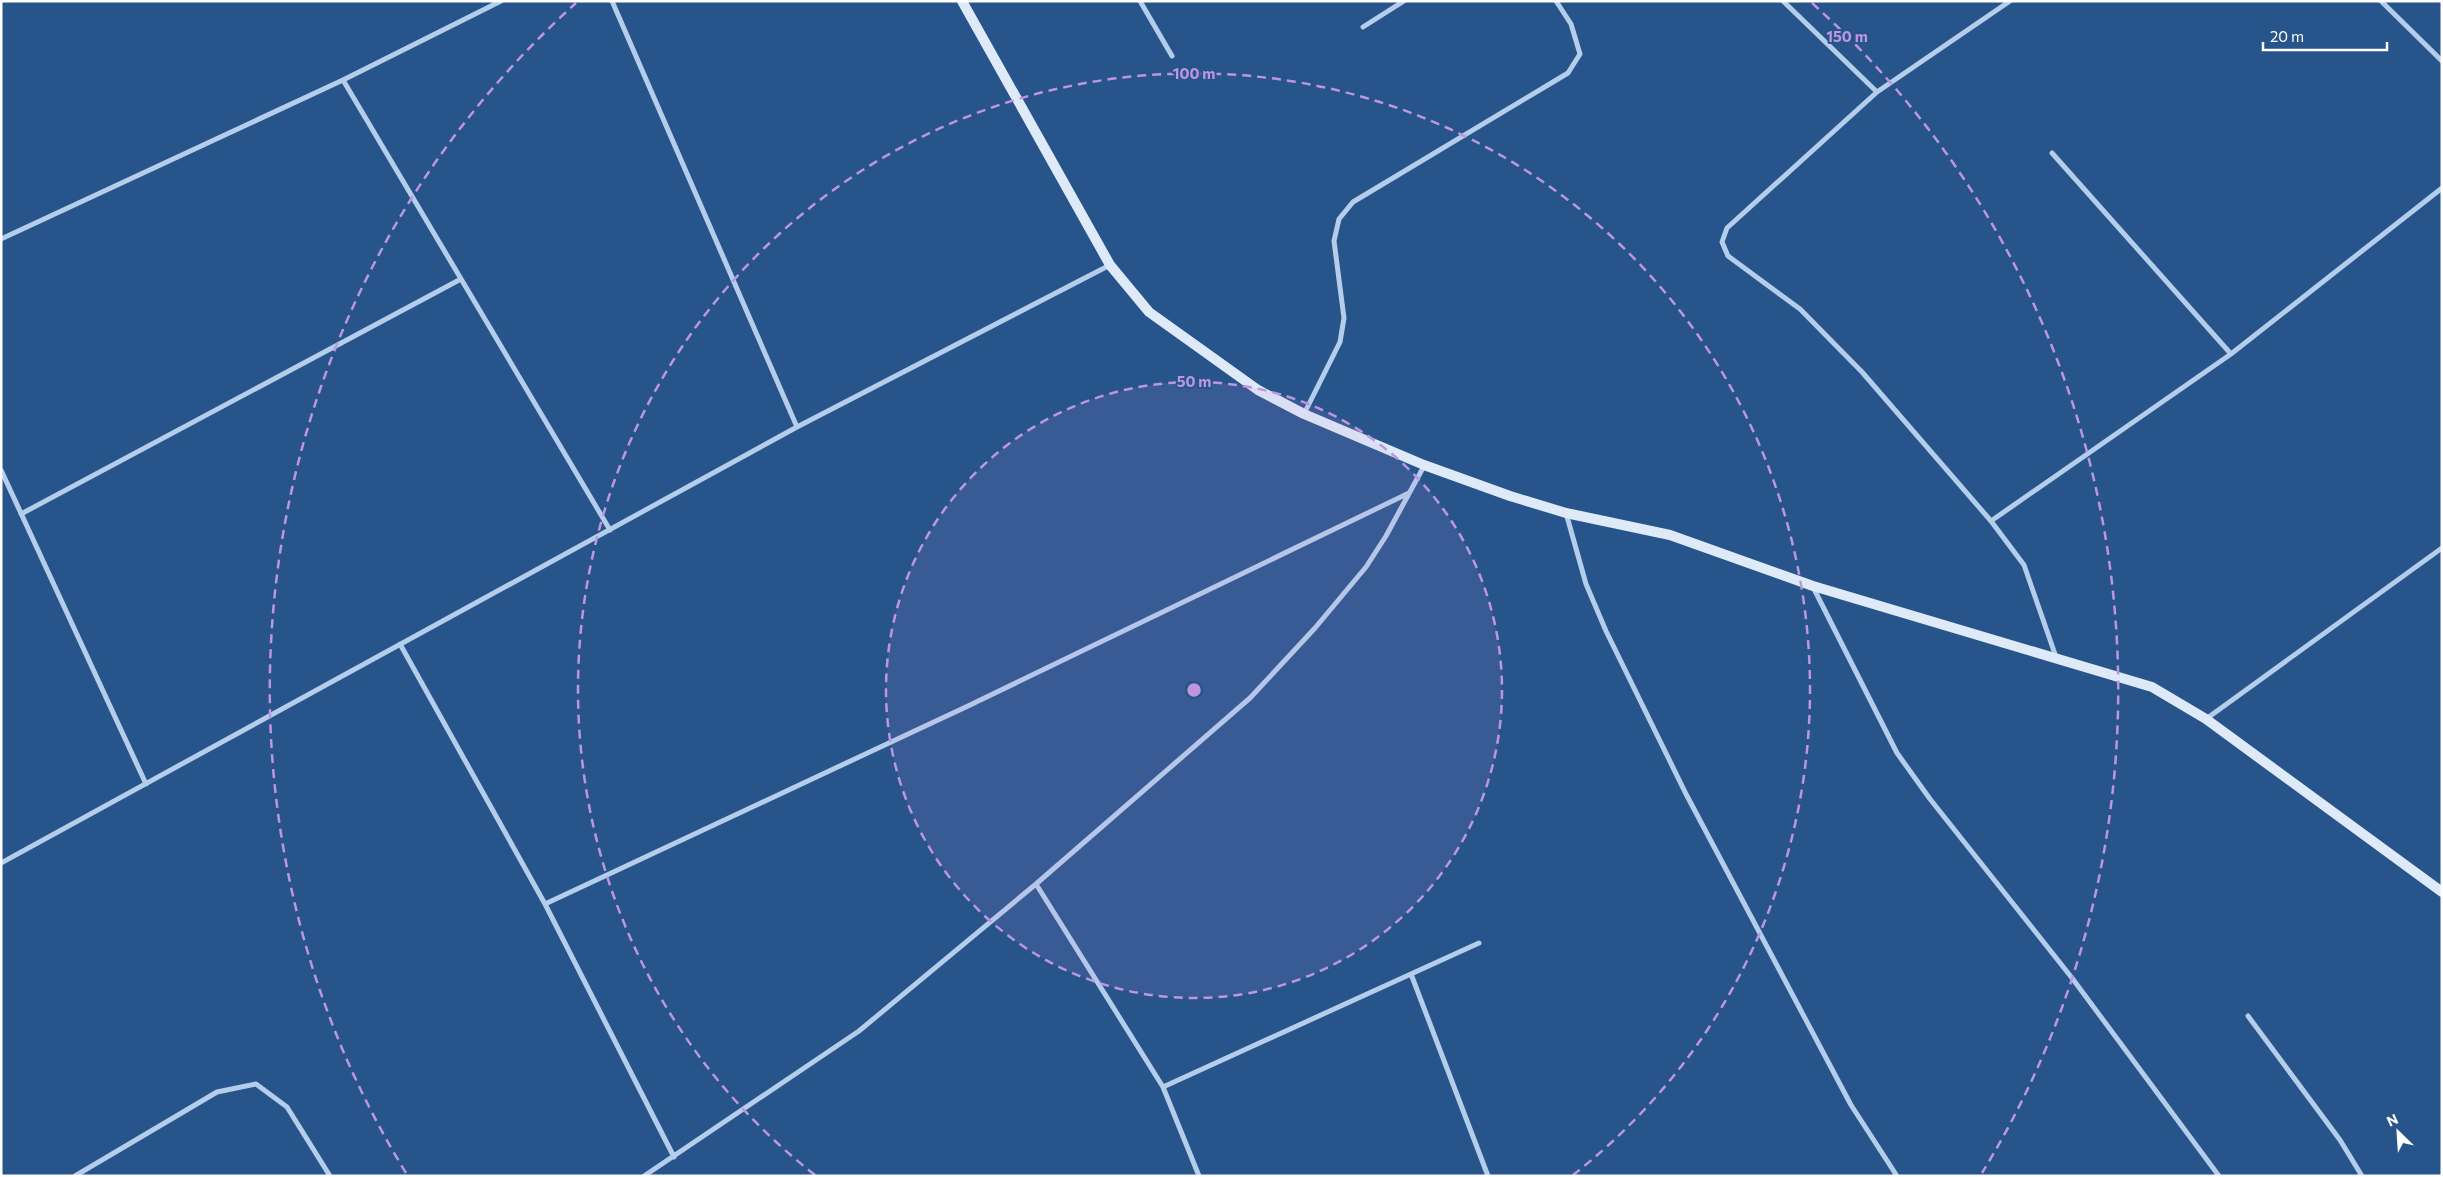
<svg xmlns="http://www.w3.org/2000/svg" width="2443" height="1177" viewBox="0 0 2443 1177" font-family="Commissioner,sans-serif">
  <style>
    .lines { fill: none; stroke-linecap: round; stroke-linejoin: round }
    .minor { stroke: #b4cdea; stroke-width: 5 }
    .secondary { stroke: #deeaf8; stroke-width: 10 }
    .ring { fill: none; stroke: #bd96df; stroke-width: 2.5; stroke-dasharray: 9 6 }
    .centre { fill: #bd96df; stroke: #26548b; stroke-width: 2.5 }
    .ring-label { font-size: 15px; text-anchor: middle; font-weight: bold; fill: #bd96df; stroke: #26548b; stroke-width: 4; stroke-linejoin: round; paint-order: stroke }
  </style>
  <rect width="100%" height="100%" fill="#26548b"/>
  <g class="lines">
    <path class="minor" d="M612,1L797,427
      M1140,1L1172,56
      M1783,1L1877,92
      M2010,1L1877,92L1727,228L1722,242L1728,256L1800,309L1862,372L1991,521L2024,565L2056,657
      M2381,1L2442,61
      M1363,27L1404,1
      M343,80L610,530
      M2052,153L2231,354
      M1,239L343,80L501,1
      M1304,414L1340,342L1344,318L1334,241L1339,219L1353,202L1568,73L1580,54L1571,24L1556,1
      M1,470L146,784
      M1566,513L1586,584L1606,631L1686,794L1851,1105L1897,1176
      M21,514L461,279
      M1991,521L2231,354L2442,188
      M1813,587L1897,753L1930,799L2072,978L2219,1176
      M400,644L545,904L674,1157
      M2206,719L2442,548
      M1,863L797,427L1110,265
      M1036,884L1163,1087L1479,943
      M545,904L968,706L1409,493
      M1411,974L1488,1176
      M2248,1016L2340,1140L2362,1176
      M1163,1087L1199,1176
      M75,1176L217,1092L256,1084L287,1107L330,1176
      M644,1176L859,1031L1036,884L1250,698L1315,628L1366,567L1386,536L1424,466"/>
    <path class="secondary" d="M962,1L1110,265L1149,312L1258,390L1304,414L1424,465L1510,496L1566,513L1670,535L1813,586L2152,687L2206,719L2442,892"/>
  </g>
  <circle cx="1194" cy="690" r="308" fill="#bd96df" fill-opacity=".12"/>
  <g class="ring">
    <circle cx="1194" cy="690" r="308"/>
    <path d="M815 1175A616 616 0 1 1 1573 1175"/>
    <path d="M406 1173A924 924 0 0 1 576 3M1812 3A924 924 0 0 1 1982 1173"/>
  </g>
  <circle cx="1194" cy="690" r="8" class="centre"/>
  <g class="ring-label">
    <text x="1847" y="42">150 m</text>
    <text x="1194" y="79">100 m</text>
    <text x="1194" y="387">50 m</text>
  </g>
  <rect width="2443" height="1177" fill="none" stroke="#ffffff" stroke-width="5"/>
  <g transform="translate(2398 1132) rotate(335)" stroke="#26548b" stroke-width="4" paint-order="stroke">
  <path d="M0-4L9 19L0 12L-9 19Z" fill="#ffffff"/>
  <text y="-8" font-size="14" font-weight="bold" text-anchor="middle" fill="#ffffff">N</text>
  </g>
  <path d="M2263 42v8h124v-8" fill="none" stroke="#ffffff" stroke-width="2.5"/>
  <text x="2270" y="42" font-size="15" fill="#ffffff" stroke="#26548b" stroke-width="4" paint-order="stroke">20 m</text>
</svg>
